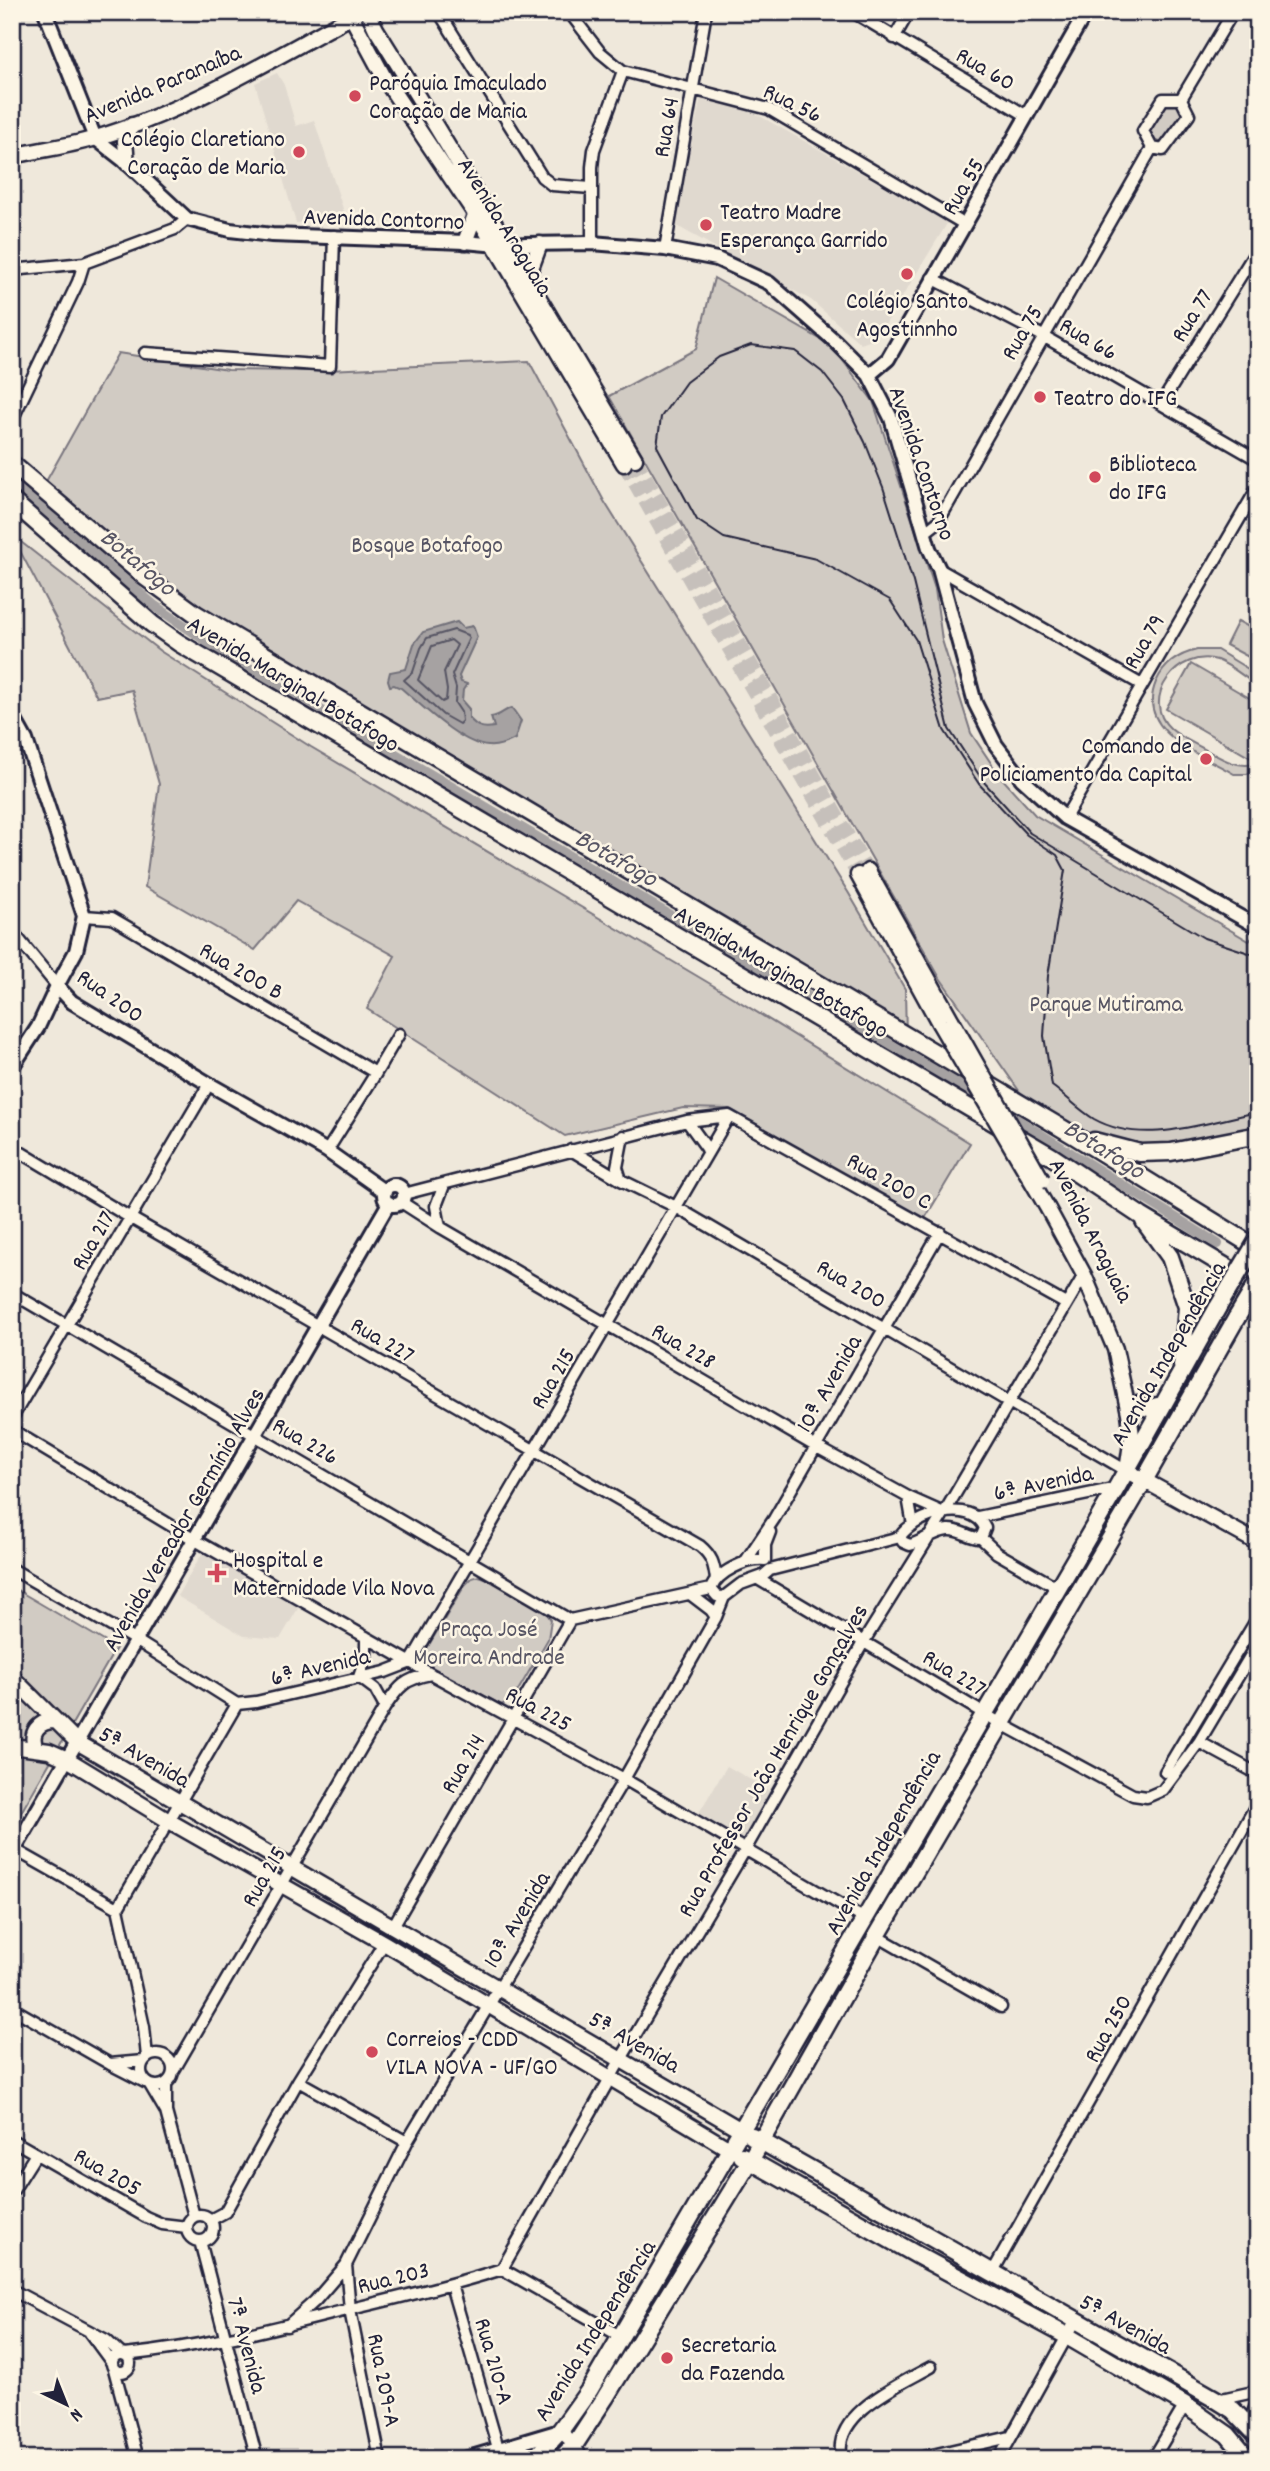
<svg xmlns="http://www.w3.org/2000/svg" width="1270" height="2471" viewBox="0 0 1270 2471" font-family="Dekko,sans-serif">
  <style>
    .built { fill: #e0d9cf }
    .green { fill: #d1cbc3; stroke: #7a767f; stroke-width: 2 }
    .water { fill: #a6a2a2; stroke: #716f79; stroke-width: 2 }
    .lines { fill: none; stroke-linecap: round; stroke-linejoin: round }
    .shore { stroke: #575564; stroke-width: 2 }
    .canal { stroke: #a6a2a2; stroke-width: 10 }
    .secondary-tunnel { stroke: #c6c0bb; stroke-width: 14; stroke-dasharray: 14 7; stroke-linecap: butt }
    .minor-casing { stroke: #22223b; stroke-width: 15 }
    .tertiary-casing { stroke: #22223b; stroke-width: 18 }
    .secondary-casing { stroke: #22223b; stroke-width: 19 }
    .primary-casing { stroke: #22223b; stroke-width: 21 }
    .minor { stroke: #fcf5e5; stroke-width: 10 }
    .tertiary { stroke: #fcf5e5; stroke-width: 12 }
    .secondary { stroke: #fcf5e5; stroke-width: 14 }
    .primary { stroke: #fcf5e5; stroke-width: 16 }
    .tram { stroke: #22223b; stroke-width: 2 }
    .secondary-bridge-casing { stroke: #22223b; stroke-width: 19; stroke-linecap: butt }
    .primary-bridge-casing { stroke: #22223b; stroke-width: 21; stroke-linecap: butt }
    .secondary-bridge { stroke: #fcf5e5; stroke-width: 14 }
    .primary-bridge { stroke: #fcf5e5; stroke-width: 16 }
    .poi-dot { fill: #d1495b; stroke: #fcf5e5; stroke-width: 2.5 }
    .labels { text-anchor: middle; stroke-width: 5; stroke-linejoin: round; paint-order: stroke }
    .street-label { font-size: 24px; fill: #22223b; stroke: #fcf5e5 }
    .poi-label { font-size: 24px; fill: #22223b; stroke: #fcf5e5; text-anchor: start }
    .park-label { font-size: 24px; fill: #575564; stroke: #fcf5e5 }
    .water-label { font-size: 26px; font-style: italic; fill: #575564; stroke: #fcf5e5 }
  </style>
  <rect width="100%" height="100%" fill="#efe8db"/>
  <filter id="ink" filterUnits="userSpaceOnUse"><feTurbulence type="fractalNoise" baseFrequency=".0143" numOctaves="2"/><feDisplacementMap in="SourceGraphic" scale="14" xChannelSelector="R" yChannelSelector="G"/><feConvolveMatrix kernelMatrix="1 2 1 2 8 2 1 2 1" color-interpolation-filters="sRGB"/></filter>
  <g filter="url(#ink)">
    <path class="built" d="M277,73L284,85L296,126L314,120L346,218L296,223L255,83Z
      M701,96L751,111L948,222L877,338L861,344L811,300L675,225Z
      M204,1550L300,1605L280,1639L244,1636L177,1596Z
      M727,1766L773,1793L748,1836L738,1839L697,1816Z"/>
    <path class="green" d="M1177,101L1184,114L1165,143L1155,141L1149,133L1165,103Z
      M714,278L832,346L873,401L935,589L942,640L971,733L999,775L1035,815L1249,941L1252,938L1258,941V1131L1140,1153L1075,1136L1020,1092L940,978L609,396L696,349Z
      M118,353L228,370L305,371L529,361L604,501L848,892L905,989L906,1037L644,889L295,671L163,582L44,485Z
      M12,535L160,651L311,747L719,989L970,1143L924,1220L730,1109L683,1108L565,1136L367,1009L395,956L296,901L255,950L145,887L159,784L132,690L97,697L19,549L12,547Z
      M1238,621L1258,632V662L1226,645Z
      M1197,650H1217L1258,675V686C1245,678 1231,665 1217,660C1179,648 1138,699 1171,729C1181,738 1196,744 1208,751C1224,760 1239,769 1258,763V770L1247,774H1234C1200,754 1135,732 1156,682C1164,664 1179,654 1197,650Z
      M1191,664L1258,703L1256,761L1166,709Z
      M479,1576L489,1579L546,1612L551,1620L548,1639L516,1694L512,1700L501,1705L434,1669C426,1662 425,1658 427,1648L465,1585L472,1578Z
      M12,1587L116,1648L12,1828Z"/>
    <path class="water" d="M457,622L463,628L473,626L477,637L459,676L461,682L467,684L463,690L462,701L469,709V718C477,727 482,729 494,727L491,717C501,716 503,710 512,708L521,721L515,739C506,743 498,747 488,746C462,745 421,705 401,688L394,685L390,686L388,680L390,672L406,669L414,644L423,632Z"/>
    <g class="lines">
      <path class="shore" d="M454,630L467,635L469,638L452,675L456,688L455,703L461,712L462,721L459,724L443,715L404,680L413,672L421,648L427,638Z
        M451,640L457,645L444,672L447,690L446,700L442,702L418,680L432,646Z"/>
      <path class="canal" d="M12,484L155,606L229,656L983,1099
        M1006,1113L1218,1244"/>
      <path class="secondary-tunnel" d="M635,459L868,871
        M624,464L858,875"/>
      <g class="minor-casing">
        <path id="minor" d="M439,12L542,177L552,185L591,188
          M569,12L600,52L623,71L769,109L964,224
          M853,12L1027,116
          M894,38L909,12
          M1181,99L1233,12
          M1152,148L1143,131L1163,99H1181
          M1152,148L1163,150L1189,115L1181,99
          M592,243V167L594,150L623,71
          M665,249L706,12
          M12,270L84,263L175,229L187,219
          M932,278L1043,336L1258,460
          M145,353L330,366L334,236
          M1161,404L1258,248
          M12,420L78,282L84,263
          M924,533L938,522L1152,148
          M939,569L1142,685
          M1065,818L1258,487
          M84,916L112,918L376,1073L327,1151
          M12,931L57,986
          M376,1073L399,1034
          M687,1121L708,1150
          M12,1147L129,1217L700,1546C712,1556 714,1564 716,1579
          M571,1150L621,1180L676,1207L1127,1471
          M621,1180L617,1167L623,1136
          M404,1194L687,1121L729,1116L1066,1304
          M401,1202L440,1227L815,1446L908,1497L944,1513
          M440,1227L436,1206L444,1185
          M12,1293L570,1620
          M12,1418L209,1084
          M12,1430L195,1540L431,1674L624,1779L863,1918
          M908,1497L913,1525
          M978,1517L1117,1488
          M900,1537L903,1542L910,1545C923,1542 934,1531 948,1530C961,1529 970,1539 981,1538
          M981,1538L997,1553L1058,1588
          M765,1560V1545L770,1532
          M745,1562L774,1519L940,1232
          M12,1569L137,1641L237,1704
          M758,1579L1000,1723L1133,1795L1147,1797L1163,1790L1199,1742L1258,1643
          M690,1594L711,1610L716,1617
          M724,1597L741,1584L763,1576L770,1570L900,1537C914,1514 972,1498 985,1528L981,1538
          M724,1597L717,1596L711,1589C717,1572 747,1558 765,1560
          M570,1620L711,1589
          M366,1637V1657L359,1677L375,1689L385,1707
          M411,1662L729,1116
          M237,1704L256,1702L385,1672L411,1662
          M1199,1742L1258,1774
          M1165,1772L1258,1617
          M12,1848L118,1908
          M118,1908L237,1704
          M118,1908L144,2027L147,2057
          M392,1928L570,1620
          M877,1936L1001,2007
          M12,2008L110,2064L145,2082
          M141 2070a16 16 0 1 1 32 0a16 16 0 1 1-32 0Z
          M110,2064L143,2061
          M174,2070L385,1707C399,1686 405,1679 431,1674
          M298,2081L407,2142
          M150,2085L166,2112L194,2216
          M166,2112V2084
          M12,2140L146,2217L162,2224L187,2227
          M12,2192L36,2154
          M187 2228a13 13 0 1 1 26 0a13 13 0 1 1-26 0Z
          M210,2220L225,2212L298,2081L384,1943
          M200,2241L257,2459
          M346,2265L350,2310L380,2459
          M502,2269L621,2059L745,1850L864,1641L944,1513L1084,1275
          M992,2273L1258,1802
          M451,2285L498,2448
          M12,2290L106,2340L121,2354
          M287,2326L315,2301L346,2265L407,2142L624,1779L716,1617L724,1597
          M90,2333L112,2363
          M112 2363a9 9 0 1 1 18 0a9 9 0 1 1-18 0Z
          M125,2355C202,2347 276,2328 351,2309C402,2297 452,2285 502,2269L620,2336
          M114,2369L138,2459
          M1217,2400L1258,2391
          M1248,2426L1258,2400
          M575,2444L582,2459
          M12,2455L15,2459
          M842,2459C830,2414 901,2384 931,2367
          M915,2459L1010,2437
          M999,2459L1076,2320
          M1153,2459L1185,2405"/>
      </g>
      <g class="tertiary-casing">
        <path id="tertiary" d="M45,12L95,138L127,163L187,219L230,230L272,235L465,242L508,246L526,244L592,243L665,249L717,259L769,283L836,342L869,375L891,418L929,548L939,569L975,703L996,745L1022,779L1065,818L1258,927
          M869,375L888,359L1086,12
          M12,715L26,740L84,916L76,951L57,986L72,1002L209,1084L327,1151L385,1192
          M12,1067L38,1027L57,986
          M384 1195a10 10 0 1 1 20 0a10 10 0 1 1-20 0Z
          M12,1854L389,1203
          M498,2448L511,2454L514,2459
          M465,2459L560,2431L575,2444"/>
      </g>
      <g class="secondary-casing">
        <path id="secondary" d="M349,12L386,81L482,224L624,464
          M368,12L376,29C465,171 549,316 635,459
          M12,156C40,150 69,146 96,138C190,110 273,58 358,13
          M127,163L125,141L132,125
          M465,242L475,215
          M530,284V271L540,244
          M868,871L952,1021
          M858,875L939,1023
          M1048,1209L1084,1275L1115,1349L1129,1413L1132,1436L1127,1471L1258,1543
          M12,1677L77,1742L741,2130
          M12,1746L49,1751L67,1759L169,1821L384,1943L731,2150
          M36,1749C29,1733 38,1721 55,1721"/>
      </g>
      <g class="primary-casing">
        <path id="primary" d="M12,464L145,577L196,614L1075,1136L1258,1249
          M12,501L152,624L179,643L1051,1156L1141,1216L1258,1286
          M1094,1141L1140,1153L1171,1152L1258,1135
          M1144,1221L1170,1257L1187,1307L1182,1366
          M1137,1405L1149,1408L1162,1405
          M752,2136L1217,2400L1233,2410L1258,2436
          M742,2156L917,2255L1067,2336L1185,2405L1228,2435L1248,2459
          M534,2459L560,2431L590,2389L1117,1487L1218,1307
          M561,2459L575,2444L605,2398L750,2161L877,1936L1134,1498L1237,1317"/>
      </g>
      <use href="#minor" class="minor"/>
      <use href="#tertiary" class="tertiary"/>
      <use href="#secondary" class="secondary"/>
      <use href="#primary" class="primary"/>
      <path class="tram" d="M1258,956L1204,938L1030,833L983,781L949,729L913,582L883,487L865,442L844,400L822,372L795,351L751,345L719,357L686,382L661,417L657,446L697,520L724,538L816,559L890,600L916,640L944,730L979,784L1027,835L1057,855L1065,870L1048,976L1044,1036L1052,1086C1066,1096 1079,1110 1094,1119C1144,1147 1206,1122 1258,1112"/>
      <g class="secondary-bridge-casing">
        <path id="secondary-bridge" d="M952,1021L1042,1180
          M939,1023L1048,1209"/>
      </g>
      <g class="primary-bridge-casing">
        <path id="primary-bridge" d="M1218,1307L1258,1240
          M1237,1317L1258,1282"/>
      </g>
      <use href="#secondary-bridge" class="secondary-bridge"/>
      <use href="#primary-bridge" class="primary-bridge"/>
    </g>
  </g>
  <g class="poi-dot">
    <circle cx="355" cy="96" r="7"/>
    <circle cx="299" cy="152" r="7"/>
    <circle cx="706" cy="225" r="7"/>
    <circle cx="907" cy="274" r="7"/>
    <circle cx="1040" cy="397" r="7"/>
    <circle cx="1095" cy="477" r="7"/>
    <circle cx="1206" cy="759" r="7"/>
    <path d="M213.5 1562.5h7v7h7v7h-7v7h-7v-7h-7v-7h7z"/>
    <circle cx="372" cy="2052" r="7"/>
    <circle cx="667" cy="2358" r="7"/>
  </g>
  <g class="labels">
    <g class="street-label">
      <text transform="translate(986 68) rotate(30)" y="8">Rua 60</text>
      <text transform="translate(162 83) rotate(-23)" y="8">Avenida Paranaíba</text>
      <text transform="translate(793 102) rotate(26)" y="8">Rua 56</text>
      <text transform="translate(665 127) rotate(-80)" y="8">Rua 64</text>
      <text transform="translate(962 186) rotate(-60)" y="8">Rua 55</text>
      <text transform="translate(384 218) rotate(2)" y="8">Avenida Contorno</text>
      <text transform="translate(506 226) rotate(58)" y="8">Avenida Araguaia</text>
      <text transform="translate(1191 315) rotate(-58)" y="8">Rua 77</text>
      <text transform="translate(1021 332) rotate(-60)" y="8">Rua 75</text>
      <text transform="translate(1089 338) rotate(30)" y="8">Rua 66</text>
      <text transform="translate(923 463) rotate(71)" y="8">Avenida Contorno</text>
      <text transform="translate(1143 641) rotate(-60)" y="8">Rua 79</text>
      <text transform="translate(294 683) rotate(31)" y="8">Avenida Marginal Botafogo</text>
      <text transform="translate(242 970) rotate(30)" y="8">Rua 200 B</text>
      <text transform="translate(782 971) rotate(30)" y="8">Avenida Marginal Botafogo</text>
      <text transform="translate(111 995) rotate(35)" y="8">Rua 200</text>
      <text transform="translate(890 1180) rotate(29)" y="8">Rua 200 C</text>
      <text transform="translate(1092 1230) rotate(63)" y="8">Avenida Araguaia</text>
      <text transform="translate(92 1240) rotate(-60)" y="8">Rua 217</text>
      <text transform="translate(852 1283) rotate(30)" y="8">Rua 200</text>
      <text transform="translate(383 1339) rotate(30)" y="8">Rua 227</text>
      <text transform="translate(684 1345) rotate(30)" y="8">Rua 228</text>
      <text transform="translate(1167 1353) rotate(-60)" y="8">Avenida Independência</text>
      <text transform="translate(552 1378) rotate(-60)" y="8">Rua 215</text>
      <text transform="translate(828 1383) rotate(-60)" y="8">10ª Avenida</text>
      <text transform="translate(306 1440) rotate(30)" y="8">Rua 226</text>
      <text transform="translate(1043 1482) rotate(-12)" y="8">6ª Avenida</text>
      <text transform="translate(183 1519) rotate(-60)" y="8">Avenida Vereador Germínio Alves</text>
      <text transform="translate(320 1666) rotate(-13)" y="8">6ª Avenida</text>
      <text transform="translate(955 1672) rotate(31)" y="8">Rua 227</text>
      <text transform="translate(539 1708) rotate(28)" y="8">Rua 225</text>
      <text transform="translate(145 1756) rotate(30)" y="8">5ª Avenida</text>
      <text transform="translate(772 1760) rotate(-60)" y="8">Rua Professor João Henrique Gonçalves</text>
      <text transform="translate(462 1763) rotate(-60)" y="8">Rua 214</text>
      <text transform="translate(882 1842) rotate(-60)" y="8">Avenida Independência</text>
      <text transform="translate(263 1876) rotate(-60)" y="8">Rua 215</text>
      <text transform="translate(516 1919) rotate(-59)" y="8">10ª Avenida</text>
      <text transform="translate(1107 2028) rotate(-61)" y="8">Rua 250</text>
      <text transform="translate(635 2041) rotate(30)" y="8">5ª Avenida</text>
      <text transform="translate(108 2171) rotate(30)" y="8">Rua 205</text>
      <text transform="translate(393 2277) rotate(-14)" y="8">Rua 203</text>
      <text transform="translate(1126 2323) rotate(29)" y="8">5ª Avenida</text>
      <text transform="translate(594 2330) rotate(-58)" y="8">Avenida Independência</text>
      <text transform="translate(248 2345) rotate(75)" y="8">7ª Avenida</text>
      <text transform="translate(495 2361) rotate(74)" y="8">Rua 210-A</text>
      <text transform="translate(385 2380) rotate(79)" y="8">Rua 209-A</text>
    </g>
    <g class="poi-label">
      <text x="369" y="90">Paróquia Imaculado<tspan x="369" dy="28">Coração de Maria</tspan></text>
      <text x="285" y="146" text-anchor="end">Colégio Claretiano<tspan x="285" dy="28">Coração de Maria</tspan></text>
      <text x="720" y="219">Teatro Madre<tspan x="720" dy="28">Esperança Garrido</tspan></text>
      <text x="907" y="308" text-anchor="middle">Colégio Santo<tspan x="907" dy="28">Agostinnho</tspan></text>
      <text x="1054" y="405">Teatro do IFG</text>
      <text x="1109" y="471">Biblioteca<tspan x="1109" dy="28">do IFG</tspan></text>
      <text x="1192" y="753" text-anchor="end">Comando de<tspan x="1192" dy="28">Policiamento da Capital</tspan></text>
      <text x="233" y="1567">Hospital e<tspan x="233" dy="28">Maternidade Vila Nova</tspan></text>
      <text x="386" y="2046">Correios - CDD<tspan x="386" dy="28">VILA NOVA - UF/GO</tspan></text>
      <text x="681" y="2352">Secretaria<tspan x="681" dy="28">da Fazenda</tspan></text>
    </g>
    <g class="park-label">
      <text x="427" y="552">Bosque Botafogo</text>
      <text x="1106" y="1011">Parque Mutirama</text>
      <text x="489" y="1636">Praça José<tspan x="489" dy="28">Moreira Andrade</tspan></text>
    </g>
    <g class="water-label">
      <text transform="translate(139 561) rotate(40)" y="9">Botafogo</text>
      <text transform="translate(617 857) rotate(30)" y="9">Botafogo</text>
      <text transform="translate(1105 1148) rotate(32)" y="9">Botafogo</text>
    </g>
  </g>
  <rect width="1270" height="2471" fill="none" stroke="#fcf5e5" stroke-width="42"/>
  <rect x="21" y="21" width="1228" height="2429" fill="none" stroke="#22223b" stroke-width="2.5" filter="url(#ink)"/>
  <g transform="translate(66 2404) rotate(137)" stroke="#fcf5e5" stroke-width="5" paint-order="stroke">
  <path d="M0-5L12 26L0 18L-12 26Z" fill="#22223b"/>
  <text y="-10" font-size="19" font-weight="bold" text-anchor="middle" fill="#22223b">N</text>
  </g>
</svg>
